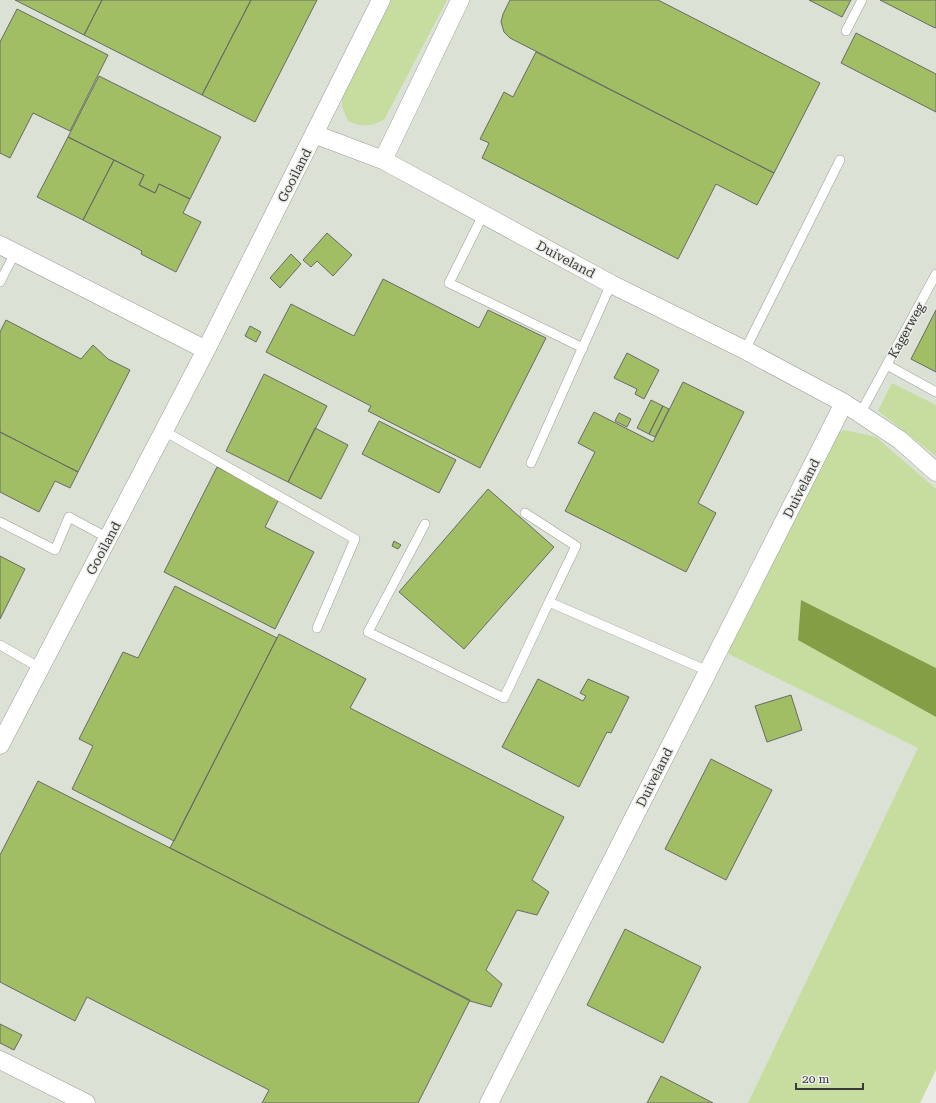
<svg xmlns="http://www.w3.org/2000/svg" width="936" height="1103" viewBox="0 0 936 1103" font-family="'Roboto Serif',serif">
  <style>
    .built { fill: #dce1d5 }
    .green { fill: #c7dda0 }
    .water { fill: #839e45 }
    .building { fill: #a2be65; stroke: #686a66 }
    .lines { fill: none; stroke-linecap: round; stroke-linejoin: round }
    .lane-casing { stroke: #9c9e99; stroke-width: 10 }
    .street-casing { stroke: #9c9e99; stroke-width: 19 }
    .lane { stroke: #fff; stroke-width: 9 }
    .street { stroke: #fff; stroke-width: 18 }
    .labels { text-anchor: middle; stroke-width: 3; stroke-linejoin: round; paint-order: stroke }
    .street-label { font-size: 13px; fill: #3a3a38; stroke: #eaece7 }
  </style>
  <rect width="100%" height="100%" fill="#eaece7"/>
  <path class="built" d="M0,0H936V807L793,1103H0Z"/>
  <path class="green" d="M391,0H447L384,120C370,127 362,127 348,121L342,107V96Z
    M892,383L936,405V456L878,411Z
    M844,430L876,437L936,489V668L801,600L798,639L936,717V1070L920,1103H748L918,748L719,649L829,436Z"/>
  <path class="water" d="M801,600L936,668V717L798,640Z"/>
  <path class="building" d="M15,0H102L84,35Z
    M102,0H251L202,95L84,35Z
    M251,0H317L255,122L202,95Z
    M510,0H658L820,83L774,173L510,38L504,32L501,22L503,14Z
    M809,0H851L842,17Z
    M880,0H936V28L933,27Z
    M17,9L108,55L70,131L33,113L10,158L0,153V42Z
    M856,33L936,74V112L841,63Z
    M536,52L774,173L757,205L716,184L678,259L482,158L489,143L480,139L504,92L513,97Z
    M99,76L221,137L190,199L159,184L155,193L139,185L144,175L68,137Z
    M68,137L114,160L83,220L37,197Z
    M114,160L144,175L139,185L155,193L159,184L190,199L183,213L201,222L176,272L141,254L142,251L83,220Z
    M327,233L352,255L333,276L317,261L311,267L303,260Z
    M291,254L301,264L280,288L270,278Z
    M383,279L479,328L488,310L546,338L480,468L368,411L371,406L266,352L291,304L354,336Z
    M936,310V372L911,359Z
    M6,320L81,359L93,345L108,359L130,370L78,472L0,432V332Z
    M250,326L261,332L256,342L245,336Z
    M627,353L659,370L644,399L635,394L637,389L614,378Z
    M264,374L327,406L288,482L226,451Z
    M683,382L744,412L698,503L716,513L686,572L565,511L595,452L578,443L594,412L653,442Z
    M651,400L663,406L649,434L637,428Z
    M663,406L669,409L655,437L649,434Z
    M619,413L631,419L627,427L615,421Z
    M379,421L456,460L439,493L362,454Z
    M315,428L348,445L321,499L288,482Z
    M0,432L78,472L70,488L55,481L39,512L0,492Z
    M217,467L279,499L265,527L314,552L275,629L164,572Z
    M488,489L554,547L464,649L399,592Z
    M394,541L401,545L398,549L392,546Z
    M0,556L25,569L0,619Z
    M175,586L277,638L174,841L72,789L93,746L79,739L123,652L138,658Z
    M279,634L366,679L350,708L564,817L532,880L549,892L537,915L517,910L486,970L502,984L491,1007L470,1001L170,848Z
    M538,679L583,701L586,696L580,693L588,679L629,697L611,733L607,732L579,787L502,747Z
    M791,695L802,730L767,742L755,706Z
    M711,759L772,790L726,880L665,849Z
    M38,781L470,1000L418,1103H262L269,1090L87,997L75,1021L0,982V855Z
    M625,929L701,967L663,1043L587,1005Z
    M0,1024L22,1035L14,1050L0,1043Z
    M661,1076L713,1103H647Z"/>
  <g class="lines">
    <g class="lane-casing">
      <path id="lane" d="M846,31L862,0
        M483,215L449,283L583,348
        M0,282L15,253
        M745,350L840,160
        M887,365L936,392
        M860,414L936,274
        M164,431L355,539L317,628
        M531,463L611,284
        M525,513L576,546L549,602
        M0,522L55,550L69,517L108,538
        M425,524L368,632L504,698L549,602L708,671
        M0,645L40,668"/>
    </g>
    <g class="street-casing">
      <path id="street" d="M314,134L383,160L611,284L745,350L844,403L489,1103
        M383,160L460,0
        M0,245L206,350
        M844,403L900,440L936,472
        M0,745L206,350L381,0
        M0,1060L86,1103"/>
    </g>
    <use href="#lane" class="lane"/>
    <use href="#street" class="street"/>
  </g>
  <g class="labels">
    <g class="street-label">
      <text transform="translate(294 175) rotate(-63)" y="5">Gooiland</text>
      <text transform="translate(566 259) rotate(28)" y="5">Duiveland</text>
      <text transform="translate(906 330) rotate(-61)" y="5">Kagerweg</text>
      <text transform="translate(801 488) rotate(-63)" y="5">Duiveland</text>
      <text transform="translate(103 548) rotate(-62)" y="5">Gooiland</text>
      <text transform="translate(654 777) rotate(-63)" y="5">Duiveland</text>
    </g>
  </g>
  <path d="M796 1083v6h67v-6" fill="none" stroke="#3a3a38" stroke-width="2"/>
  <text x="802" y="1083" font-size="12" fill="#3a3a38" stroke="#eaece7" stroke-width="3" paint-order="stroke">20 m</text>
</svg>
